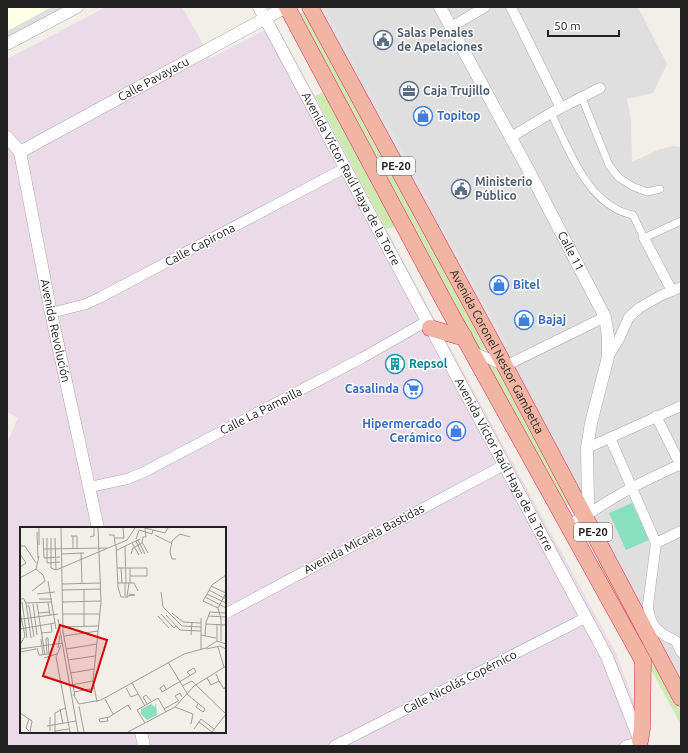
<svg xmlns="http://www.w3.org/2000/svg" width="688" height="753" viewBox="0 0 688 753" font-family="Ubuntu,sans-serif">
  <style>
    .residential { fill: #e0dfdf }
    .industrial { fill: #ebdbe8; fill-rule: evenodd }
    .education { fill: #ffffe5 }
    .grass { fill: #cdebb0 }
    .pitch { fill: #88e0be }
    .parking { fill: #e2e2e2 }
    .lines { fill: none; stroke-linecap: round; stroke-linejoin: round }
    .pedestrian-casing { stroke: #a9a9a9; stroke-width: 8 }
    .minor-casing { stroke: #a9a9a9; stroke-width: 11 }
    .tertiary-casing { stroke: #a9a9a9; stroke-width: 13 }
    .trunk-casing { stroke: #dc2a67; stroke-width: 17 }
    .pedestrian { stroke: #fff; stroke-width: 7 }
    .minor { stroke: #fff; stroke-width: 10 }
    .tertiary { stroke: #fff; stroke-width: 12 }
    .trunk { stroke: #f2b4a3; stroke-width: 16 }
    .labels { text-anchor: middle; stroke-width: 3; stroke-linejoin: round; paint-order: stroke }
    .shield { fill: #fff; stroke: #646464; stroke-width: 1 }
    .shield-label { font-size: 11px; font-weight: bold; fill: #222 }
    .service-label { font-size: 12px; font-weight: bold; fill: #4e5e75; stroke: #fff; text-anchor: start }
    .street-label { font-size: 12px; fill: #222; stroke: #fff }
    .shop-label { font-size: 12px; font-weight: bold; fill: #366cbe; stroke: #fff; text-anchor: start }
    .culture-label { font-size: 12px; font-weight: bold; fill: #0d838f; stroke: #fff; text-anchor: start }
    .inset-road { fill: none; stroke: #9f9d99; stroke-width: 1 }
    .view { fill: #d40000; fill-opacity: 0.15; stroke: #d40000; stroke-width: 2 }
    .inset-edge { fill: none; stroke: #222; stroke-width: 2 }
  </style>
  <rect width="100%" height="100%" fill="#f2efe9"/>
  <path class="residential" d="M7,7H84L7,49Z
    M315,7H638L640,11L667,64L653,93L627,99L631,120L632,162L660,149L674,146L681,147V692Z"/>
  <path class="industrial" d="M106,7H182L211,58L276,24L385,227L616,653L650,746H7V443L18,418L7,412V59ZM21,528H225V732H21Z"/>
  <path class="education" d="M7,7H52L7,31Z"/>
  <path class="grass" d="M303,12L307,13L490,351L477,348L299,18L300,14Z
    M324,92L395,225L394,227L386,229L315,96Z
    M491,361L497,364L570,504L568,506L566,505L486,364Z
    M596,562H601L623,599L681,712V725L594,564Z"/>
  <path class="pitch" d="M632,503L649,540L626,550L609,513Z"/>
  <path class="parking" d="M316,7H325L357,67L355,79Z
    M368,87L432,204L428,215L364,96Z
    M442,226L508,344L503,354L437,233Z"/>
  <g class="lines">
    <g class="pedestrian-casing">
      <path id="pedestrian" d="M582,98L609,165L619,178L634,187L647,192L660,189
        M551,113C569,150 588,206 633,215L644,238L681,221"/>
    </g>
    <g class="minor-casing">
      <path id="minor" d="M511,7L561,108
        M451,27L485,7
        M511,137L551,113L600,88
        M644,238L672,291
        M51,313L86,304L101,297L345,168
        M474,352L505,366L605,317
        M608,357L619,339L629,317L639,308L660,296L681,287
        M656,416L681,466
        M610,438L656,543L648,605C649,626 658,633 676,641L681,652
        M587,448L681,406
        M90,487L127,479L142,473L362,358L427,321
        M585,517C614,495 648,479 681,464
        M656,543L681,531
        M225,614L504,465
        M334,746L585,618
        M625,746L640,741"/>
    </g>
    <g class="tertiary-casing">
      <g id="tertiary">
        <path id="s1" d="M259,7L607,657L640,741"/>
        <path id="s2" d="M440,7L530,173L605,317L608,336V357L591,423L587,448L588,506L585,517L568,526"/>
        <path d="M7,44L77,7"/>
        <path id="s3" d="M7,137L20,152L51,313L98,528"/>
        <path id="s4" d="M20,152L286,7"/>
        <path d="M141,732L144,746"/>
      </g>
    </g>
    <g class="trunk-casing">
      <g id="trunk">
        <path d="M287,7L446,305L643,661L642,729L640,741"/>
        <path id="s5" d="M310,7L505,366L681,698"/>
        <path d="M430,328L458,336H464"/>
      </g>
    </g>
    <use href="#pedestrian" class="pedestrian"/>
    <use href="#minor" class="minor"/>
    <use href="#tertiary" class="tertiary"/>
    <use href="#trunk" class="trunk"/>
  </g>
  <defs>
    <g id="civic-ring" transform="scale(1)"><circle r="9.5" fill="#fff" stroke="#5c6f8a" stroke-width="1.5"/><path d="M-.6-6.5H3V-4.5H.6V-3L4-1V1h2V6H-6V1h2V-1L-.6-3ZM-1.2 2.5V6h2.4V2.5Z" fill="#5c6f8a"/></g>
    <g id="office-ring" transform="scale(1)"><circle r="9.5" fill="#fff" stroke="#5c6f8a" stroke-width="1.5"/><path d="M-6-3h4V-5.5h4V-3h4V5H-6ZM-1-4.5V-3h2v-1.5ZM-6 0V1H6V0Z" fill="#5c6f8a"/></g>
    <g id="shop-ring" transform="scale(1)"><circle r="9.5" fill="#fff" stroke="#3f7fe0" stroke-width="1.5"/><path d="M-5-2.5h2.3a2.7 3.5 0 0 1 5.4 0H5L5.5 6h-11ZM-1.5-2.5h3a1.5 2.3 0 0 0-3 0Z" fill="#3f7fe0"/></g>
    <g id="building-ring" transform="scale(1)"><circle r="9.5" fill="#fff" stroke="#0f9aa8" stroke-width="1.5"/><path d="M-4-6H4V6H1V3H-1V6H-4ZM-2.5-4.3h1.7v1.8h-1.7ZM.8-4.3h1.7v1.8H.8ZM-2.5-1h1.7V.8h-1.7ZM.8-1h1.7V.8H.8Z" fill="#0f9aa8"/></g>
    <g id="supermarket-ring" transform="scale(1)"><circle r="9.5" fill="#fff" stroke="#3f7fe0" stroke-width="1.5"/><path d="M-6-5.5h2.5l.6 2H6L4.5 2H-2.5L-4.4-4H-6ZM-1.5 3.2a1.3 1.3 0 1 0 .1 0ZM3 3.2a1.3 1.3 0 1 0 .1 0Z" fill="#3f7fe0"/></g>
  </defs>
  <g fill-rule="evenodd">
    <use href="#civic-ring" x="383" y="40"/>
    <use href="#office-ring" x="409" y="91"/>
    <use href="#shop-ring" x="423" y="116"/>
    <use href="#civic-ring" x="461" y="189"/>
    <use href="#shop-ring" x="499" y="285"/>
    <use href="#shop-ring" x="524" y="320"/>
    <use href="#building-ring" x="395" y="364"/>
    <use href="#supermarket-ring" x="413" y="389"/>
    <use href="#shop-ring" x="456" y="431"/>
  </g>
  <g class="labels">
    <g class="shield">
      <rect x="377" y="157" width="38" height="18" rx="3"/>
      <rect x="574" y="523" width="38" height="18" rx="3"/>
    </g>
    <g class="shield-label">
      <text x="396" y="170">PE-20</text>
      <text x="593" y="536">PE-20</text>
    </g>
    <g class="service-label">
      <text x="397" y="37">Salas Penales<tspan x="397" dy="14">de Apelaciones</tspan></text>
      <text x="423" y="95">Caja Trujillo</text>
      <text x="475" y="186">Ministerio<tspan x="475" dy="14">Público</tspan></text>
    </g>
    <g class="street-label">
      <text dy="4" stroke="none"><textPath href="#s4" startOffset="152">Calle Pavayacu</textPath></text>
      <text dy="4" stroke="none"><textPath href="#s1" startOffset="195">Avenida Víctor Raúl Haya de la Torre</textPath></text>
      <text transform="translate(200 245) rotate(-28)" y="4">Calle Capirona</text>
      <text dy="4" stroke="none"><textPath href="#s2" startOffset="277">Calle 11</textPath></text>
      <text dy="4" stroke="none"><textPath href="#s3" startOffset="202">Avenida Revolución</textPath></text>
      <text dy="4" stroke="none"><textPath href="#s5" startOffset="392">Avenida Coronel Nestor Gambetta</textPath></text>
      <text transform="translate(261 411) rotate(-27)" y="4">Calle La Pampilla</text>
      <text dy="4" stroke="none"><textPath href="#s1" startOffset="519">Avenida Víctor Raúl Haya de la Torre</textPath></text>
      <text transform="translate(364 539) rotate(-28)" y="4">Avenida Micaela Bastidas</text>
      <text transform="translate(460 682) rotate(-27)" y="4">Calle Nicolás Copérnico</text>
    </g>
    <g class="shop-label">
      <text x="437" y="120">Topitop</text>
      <text x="513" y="289">Bitel</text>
      <text x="538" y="324">Bajaj</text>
      <text x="399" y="393" text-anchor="end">Casalinda</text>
      <text x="442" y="428" text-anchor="end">Hipermercado<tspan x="442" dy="14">Cerámico</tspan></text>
    </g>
    <g class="culture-label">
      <text x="409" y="368">Repsol</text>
    </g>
  </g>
  <g transform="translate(20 527)">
    <rect width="206" height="206" fill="#f2efe9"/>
    <path d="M136,176L137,188L127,193L121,187V182L131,177L135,180Z" fill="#88e0be"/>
    <path class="inset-road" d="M41,1L43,105L55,169M125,1L126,10H123L122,15L128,26M125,1L145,6L148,1M17,5L18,31M89,8H94L95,17M135,8L151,16M51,9H57V22M53,9V22M70,10L74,9V1M23,11L24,31L40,30M27,11V36L40,35M31,11V41L36,43L107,13L115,1M35,11L36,43M94,11H104L103,1M116,12L119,3L132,7L133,3M118,13L125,27M116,14L122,27M112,16L119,28M96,17L98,60L101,70H108M19,18V1M0,19H5L16,36M105,19L106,56M23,22L87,21M97,23L120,12M61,26L62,56M0,27L6,36L0,40M41,27L64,26M111,27L113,21L122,16M156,32H152L150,25L152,14L160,7L170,10M97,41H127V49H110M101,41L102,56M110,41V56M0,51L16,42L19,29M28,54L36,102M97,56H114L118,64M105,56V69M109,56L107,69L115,68L109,67M42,57L81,56M191,59L206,66M42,63L81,62M64,63V99M189,63L206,72M12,64L25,54L23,48L16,42M141,65L143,80L162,99M17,67L35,65M187,67L206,76M185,70L206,81M19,72H32M0,73L3,71L6,76L11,111M2,75L7,111M43,75L81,74M6,76L32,75M28,76L30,88M13,77L17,108M17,77L25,128M7,79H9L14,110M198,81L183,74L192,58L206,48M0,85L5,109L0,118M18,86L30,85M152,86L163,95M43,87H80M141,87L154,101L156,99M146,88L160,103L181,104M138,89L149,101M188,89L206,90M2,92L38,87M38,92L58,205M163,95L181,96M186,97L206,98M162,99L181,100M43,100L79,99M0,102L35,96M21,106L32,105L31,97M171,108L172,95M181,108L196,111M44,109L78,104M185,109L186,95L190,85L206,86M21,112L23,128M197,114V97M201,114V92L198,81L206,66M41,118L36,130L50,205M198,120L204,140M17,121L19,128H20L29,127L28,111H26L27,127M38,121L40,108M0,122L43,116M46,122L77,117M181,122V91M186,122L200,119L206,122M0,125L16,122M24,131L37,127M48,133L75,129M148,135L168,168L185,182L183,185L176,180L178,177M51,146L74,142M187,151L191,158L199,154L196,147M199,154L204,162L206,159M112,156L125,179M51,158L73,154M162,159L172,154L206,187M106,161L111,170L118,167M146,162L144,158L140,161L142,165L176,145L174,141L167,145L170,148M54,165L75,161M53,167L59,177L81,173L164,127L186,121L197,114L206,117M85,172L93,187M159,174L155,169L160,166L162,170M77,175L73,154L81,75L78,1M127,177L123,170L126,168L132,175M59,179L64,205M155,180L173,187L171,197M40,182L43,197M144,182L158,174M0,186L12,194L10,205M30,190V204M87,190L88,194L80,195L79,192L89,190L108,178L111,183M9,192L6,201L9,204M179,195L192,205M125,196L117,183L138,171L146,185M27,199L56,194M174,202L181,192L194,202M35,204L49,202M35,205V186L45,181M108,205L155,180L174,159L206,139M192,205L206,187"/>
    <path class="view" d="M40,98L87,113L71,165L23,149Z"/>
    <rect width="206" height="206" class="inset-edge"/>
  </g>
  <rect width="688" height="753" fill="none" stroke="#222222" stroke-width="16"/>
  <path d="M548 30v6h71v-6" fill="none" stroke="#222222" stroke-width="2"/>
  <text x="554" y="30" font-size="12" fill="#222222" stroke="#ffffff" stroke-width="3" paint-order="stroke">50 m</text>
</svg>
